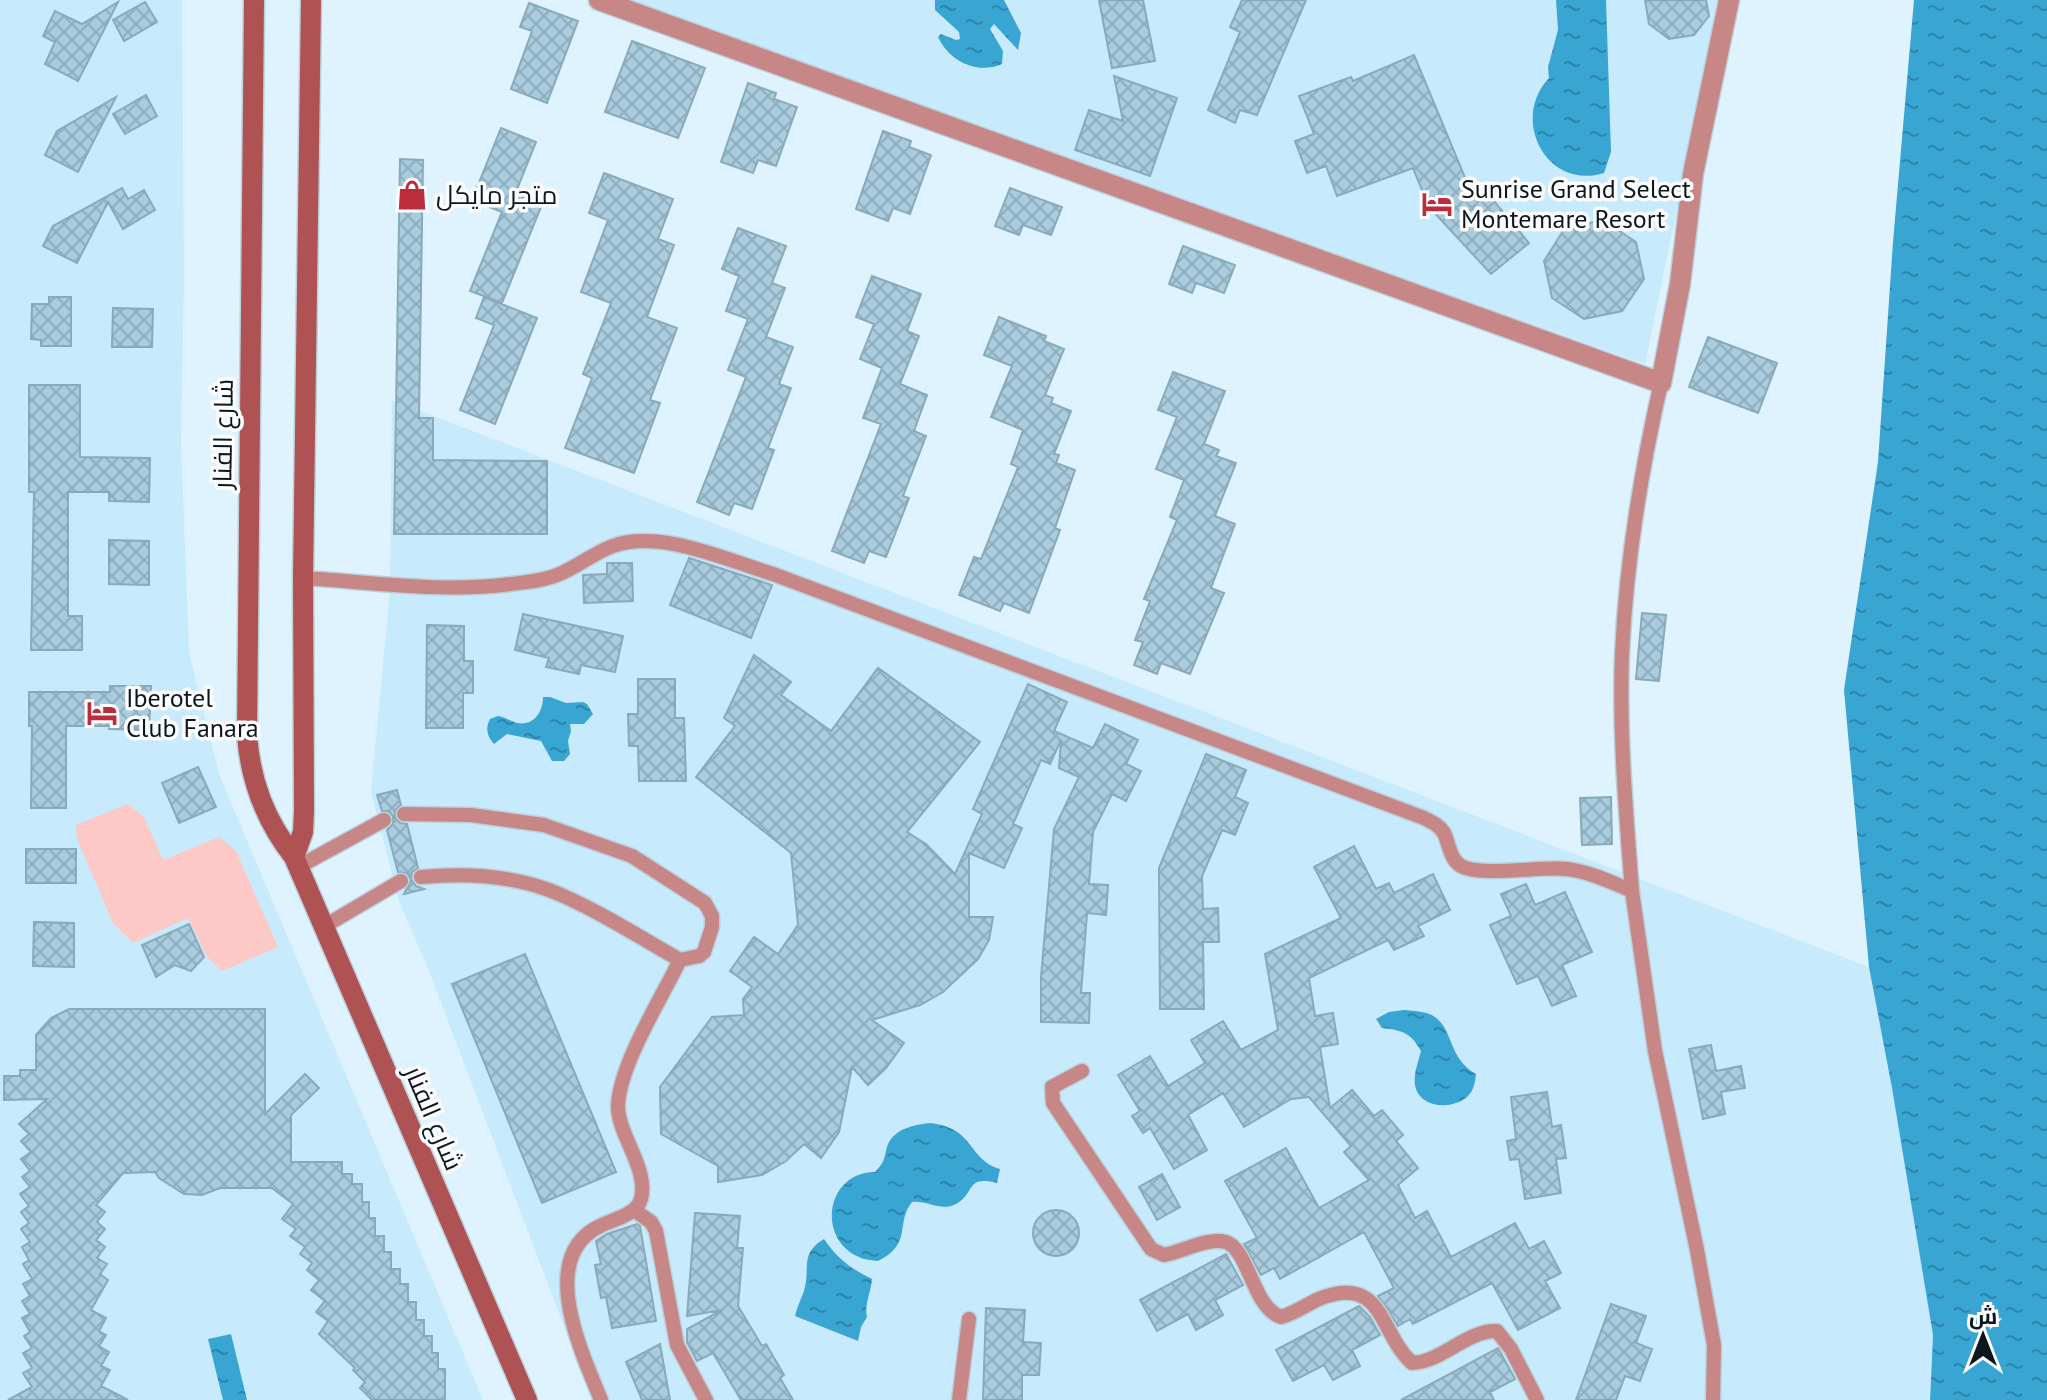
<svg xmlns="http://www.w3.org/2000/svg" width="2047" height="1400" viewBox="0 0 2047 1400" font-family="'PT Sans',Cairo,sans-serif">
  <style>
    .built { fill: #c7eafc }
    .pitch { fill: #fcc9c7 }
    .water { fill: url(#water-ripples) }
    .building { fill: url(#building-cross-hatch); stroke: #8ab; stroke-width: 2 }
    .lines { fill: none; stroke-linecap: round; stroke-linejoin: round }
    .lane-casing { stroke: #bcd0da; stroke-width: 17 }
    .street-casing { stroke: #bcd0da; stroke-width: 23 }
    .secondary-casing { stroke: #bcd0da; stroke-width: 23 }
    .lane { stroke: #c78786; stroke-width: 14 }
    .street { stroke: #c78786; stroke-width: 20 }
    .secondary { stroke: #ae5254; stroke-width: 20 }
    .labels { text-anchor: middle; stroke-width: 7; stroke-linejoin: round; paint-order: stroke }
    .poi-label { font-size: 26px; fill: #0a171d; stroke: #fcfcfc; text-anchor: start }
    .street-label { font-size: 26px; fill: #0a171d; stroke: #fcfcfc }
  </style>
  <defs>
    <pattern id="water-ripples" width="26" height="14" patternUnits="userSpaceOnUse" patternTransform="scale(2)"><rect width="26" height="14" fill="#39a5d3"/><path d="M2 4q2-2 4 0t4 0M15 11q2-2 4 0t4 0" fill="none" stroke="#2e85ab"/></pattern>
    <pattern id="building-cross-hatch" width="8" height="8" patternUnits="userSpaceOnUse" patternTransform="scale(2)"><rect width="8" height="8" fill="#a9ccde"/><path d="M0 0l8 8M0 8l8-8" fill="none" stroke="#90aebe"/></pattern>
  </defs>
  <rect width="100%" height="100%" fill="#def3fe"/>
  <path class="built" d="M0,0H182L184,277L181,441L189,652L219,774L483,1400H0Z
    M626,0H1723L1711,44L1645,364Z
    M392,400L1869,967L1892,1088L1933,1335L1929,1400H592L429,971L399,901L371,792L390,590Z"/>
  <path class="pitch" d="M128,804L144,817L163,860L219,837L236,851L278,947L222,971L207,957L188,918L133,943L113,923L77,839L76,825Z"/>
  <path class="water" d="M935,0H1004L1021,33L1018,50L994,24L990,29L1003,51L1002,64C977,75 949,61 938,37L941,34L956,40L960,39L959,32L935,10Z
    M1556,0H1606L1611,152L1604,173C1546,191 1510,119 1549,78L1548,67L1558,30Z
    M1914,0H2047V1400H1930L1933,1335L1892,1088L1869,967L1844,690L1878,462L1893,242Z
    M543,697H550L566,703L583,702L587,704L593,714L584,724H570L571,731L568,741L570,754L564,761H552L541,741L507,734L494,744C487,736 485,729 490,719L498,716C505,717 510,721 517,723C534,726 543,712 543,697Z
    M1404,1010C1413,1011 1427,1011 1435,1017C1454,1031 1448,1058 1476,1074C1475,1082 1474,1091 1467,1097C1453,1109 1423,1109 1416,1089C1412,1077 1418,1063 1421,1051C1411,1032 1401,1030 1382,1028L1376,1019L1389,1012Z
    M931,1123C976,1129 967,1159 1000,1169L997,1183C965,1175 976,1193 956,1204C941,1212 927,1200 912,1202C895,1223 913,1244 878,1261C872,1260 864,1260 859,1257C816,1239 826,1172 875,1172C888,1159 883,1155 889,1142C897,1128 917,1124 931,1123Z
    M824,1239C837,1258 851,1269 872,1279C871,1292 864,1305 867,1317L861,1327L858,1341L795,1316C797,1307 801,1299 804,1291C811,1268 799,1254 824,1239Z
    M231,1334L247,1400H223L208,1339Z"/>
  <path class="building" d="M1099,0H1143L1155,61L1112,68Z
    M1242,0H1306L1257,115L1240,110L1235,123L1208,110L1240,32L1230,27Z
    M1645,0H1706L1709,16L1694,35L1669,39L1649,24Z
    M118,2L78,81L45,64L55,42L43,36L55,11L82,24Z
    M145,2L157,22L124,41L113,20Z
    M529,3L578,21L547,103L511,89L532,31L520,27Z
    M632,41L705,68L678,138L605,112Z
    M1414,55L1473,197L1483,188L1529,243L1491,274L1429,207L1413,168L1337,196L1326,166L1307,173L1295,141L1314,134L1299,96L1351,77L1353,81Z
    M1114,76L1177,98L1150,176L1075,150L1089,110L1123,121Z
    M748,83L776,93L774,99L797,107L776,166L758,160L753,173L721,162Z
    M146,95L157,116L125,134L113,114Z
    M116,97L78,172L45,155L57,131Z
    M501,128L536,142L516,192L543,202L502,303L470,291L502,212L472,200Z
    M883,131L911,141L909,147L931,155L910,214L893,208L888,221L856,209Z
    M400,159L423,160L419,418H433V460L547,461V534H394Z
    M604,173L673,199L658,239L674,245L647,317L677,328L650,400L660,403L634,473L565,448L592,378L583,374L611,303L581,292L608,220L589,213Z
    M122,188L128,199L144,190L155,210L123,229L108,202L77,263L43,246L53,226Z
    M1010,188L1062,207L1051,235L1023,225L1019,235L995,226Z
    M1603,220L1636,242L1644,279L1622,311L1584,319L1552,298L1544,261L1565,228Z
    M738,228L786,246L772,283L785,288L766,337L793,347L779,384L791,388L768,448L774,450L752,509L734,503L729,515L697,502L746,377L728,370L748,319L726,311L739,276L722,269Z
    M1183,246L1235,265L1224,293L1196,283L1192,293L1169,284Z
    M872,276L921,294L907,331L919,336L900,384L927,395L914,431L926,436L903,496L909,498L886,557L869,551L864,563L832,551L881,424L863,418L882,368L860,359L874,324L856,317Z
    M49,297H71V346H41V340L31,339L32,304H49Z
    M484,297L537,318L495,424L460,410L494,325L476,318Z
    M113,308L153,309L152,347H112Z
    M999,317L1046,336L1044,341L1064,349L1045,395L1053,398L1051,403L1071,411L1054,454L1059,455L1056,463L1075,470L1055,528L1060,530L1029,613L1004,603L1000,611L959,595L974,557L981,559L1018,467L1011,464L1023,430L991,417L1012,366L984,355Z
    M1708,337L1777,363L1758,413L1689,387Z
    M1173,372L1225,391L1204,444L1219,450L1216,456L1236,463L1215,516L1235,524L1211,588L1224,593L1190,674L1161,663L1157,674L1134,665L1143,642L1135,640L1150,601L1144,599L1177,520L1170,517L1184,480L1156,469L1177,417L1158,410Z
    M29,385H80V457L150,458L149,502L109,501V492H68V616H82V650H31L34,492H29Z
    M109,540L149,541V585L109,584Z
    M689,558L772,585L751,638L670,605Z
    M607,563H632L633,601L584,603L583,575L607,574Z
    M1642,613L1666,615L1659,681L1636,679Z
    M523,614L623,636L615,672L581,665L579,674L546,667L549,658L515,650Z
    M427,625L464,626V661H473V693H463V728H426Z
    M754,655L791,682L781,695L831,731L878,668L980,742L907,832L926,844L955,874L982,814L973,809L1028,684L1067,702L1054,731L1093,748L1105,724L1138,740L1126,764L1141,771L1126,801L1112,794L1093,832L1089,884L1108,885L1106,915L1087,913L1081,993H1090L1089,1023L1041,1022V977L1054,829L1079,777L1059,768L1061,740L1050,764L1041,760L1013,824L1022,828L1004,868L969,853V917H993L989,940L978,959L943,992L920,1005L872,1020L904,1043L886,1068L868,1085L852,1067L839,1132L821,1158L804,1144L786,1161L762,1175L718,1182V1166L661,1134L660,1087L712,1017L744,1015L743,999L752,987L730,971L754,937L778,954L798,925L791,853L696,777L735,726L724,718Z
    M638,679H675V718H684L686,781H639L638,746H629L628,714H638Z
    M110,686H151L149,730L109,729L110,726H66V808H31L32,726H29V692H110Z
    M1206,754L1246,770L1235,797L1248,803L1235,835L1222,830L1202,876L1203,909L1218,908L1219,942H1203L1204,1009H1160L1159,868Z
    M198,767L216,807L179,823L162,783Z
    M397,790L401,805L395,810V818L400,823L407,824L418,868L412,872L411,879L416,886L424,889L404,894L411,880L407,873L398,872L387,830L393,824V816L388,811H382L377,795Z
    M1611,797L1612,844L1582,845L1580,798Z
    M1354,846L1376,889L1389,883L1394,893L1433,874L1450,910L1418,926L1424,936L1394,950L1388,940L1309,978L1315,1016L1333,1013L1338,1044L1320,1047L1330,1108L1352,1090L1374,1116L1382,1110L1403,1135L1396,1141L1418,1168L1398,1185L1415,1218L1427,1211L1451,1257L1515,1223L1529,1249L1544,1241L1561,1273L1545,1281L1560,1308L1518,1330L1492,1283L1413,1324L1410,1319L1398,1326L1378,1296L1394,1288L1364,1232L1280,1279L1274,1268L1261,1275L1244,1244L1257,1238L1225,1181L1286,1148L1319,1208L1369,1180L1344,1152L1351,1146L1309,1097L1291,1099L1244,1127L1223,1093L1188,1115L1207,1150L1174,1169L1150,1128L1143,1133L1132,1116L1140,1111L1118,1075L1150,1056L1168,1086L1205,1063L1191,1040L1223,1021L1241,1050L1278,1030L1265,954L1341,918L1314,867Z
    M26,849H76V883H26Z
    M1526,884L1535,905L1565,892L1592,952L1562,965L1576,996L1552,1006L1538,976L1517,984L1490,925L1511,916L1501,894Z
    M34,922L74,923V967L33,966Z
    M189,924L204,957L191,971L175,965L156,977L142,945Z
    M525,954L616,1172L542,1203L452,984Z
    M69,1009H265V1114L305,1074L319,1088L291,1115V1162H342V1174H352V1184H362V1202H369V1218H375V1236H384V1252H391V1269H400V1284H408V1302H416V1320H424V1336H432V1353H438V1369H445V1400H372L360,1388L365,1382L353,1370L355,1368L319,1334L328,1321L316,1312L325,1301L311,1290L319,1280L307,1270L312,1263L300,1254L305,1247L290,1236L296,1229L282,1219L293,1204L272,1188H220L202,1195L184,1194L159,1178L155,1172L123,1173L96,1205L105,1212L97,1222L105,1229L96,1240L105,1247L97,1258L107,1264L100,1274L108,1280L91,1310L106,1318L99,1331L106,1335L99,1346L109,1352L101,1366L110,1370L101,1386L128,1400H8L32,1387L23,1373L32,1368L23,1353L32,1348L24,1336L30,1332L22,1318L30,1314L22,1301L30,1296L23,1284L32,1279L23,1264L29,1260L22,1247L30,1242L21,1229L29,1223L21,1212L29,1206L20,1194L30,1187L22,1177L30,1171L21,1159L31,1152L21,1141L29,1134L19,1124L47,1099L4,1100V1076H20V1070H36V1035L51,1018Z
    M1711,1045L1716,1071L1741,1066L1745,1088L1721,1092L1725,1114L1703,1119L1689,1049Z
    M1547,1092L1552,1127L1561,1125L1566,1158L1556,1159L1561,1193L1525,1199L1519,1159L1510,1160L1507,1141L1516,1139L1511,1097Z
    M1162,1174L1180,1207L1157,1220L1139,1187Z
    M1033 1233a23 23 0 1 1 46 0a23 23 0 1 1-46 0Z
    M695,1213L740,1216L737,1248H743L738,1306L762,1346L766,1344L784,1375L780,1378L793,1400H741L713,1353L697,1361L687,1342V1329L722,1310L687,1316Z
    M637,1224L640,1226L656,1321L612,1328L606,1297L601,1298L595,1265L601,1264L596,1241L607,1234Z
    M1226,1254L1243,1285L1215,1300L1223,1315L1196,1330L1188,1314L1157,1331L1140,1300Z
    M1611,1304L1646,1316L1636,1343L1652,1349L1640,1381L1625,1376L1616,1400H1576Z
    M1359,1306L1370,1317L1380,1335L1352,1350L1360,1366L1333,1380L1324,1365L1293,1381L1276,1350Z
    M986,1308L1025,1310L1023,1342L1041,1343L1039,1375H1022V1400H983Z
    M660,1344L670,1400H642L626,1362Z
    M1498,1348L1515,1379L1490,1392L1494,1400H1401Z"/>
  <g class="lines">
    <g class="lane-casing">
      <path id="lane" d="M303,578C371,582 442,593 511,584C529,582 548,580 564,572C581,564 596,552 613,546C660,529 726,560 773,574L1424,818C1432,822 1439,825 1444,833C1449,843 1450,860 1461,866C1479,877 1543,866 1567,869C1590,872 1611,882 1632,891L1655,1051L1697,1250L1714,1345L1713,1400
        M404,814L471,815L544,825L632,856L705,903L712,916V927L704,952L699,956L680,960C641,938 591,906 549,890C508,875 464,873 421,877
        M298,867L384,820
        M1632,891C1626,813 1619,732 1622,654C1626,563 1641,471 1661,383
        M323,927L401,881
        M1082,1071L1052,1087L1053,1103L1151,1249L1164,1255C1182,1252 1207,1237 1226,1242C1249,1250 1253,1308 1281,1317C1296,1313 1307,1304 1321,1298C1384,1275 1379,1333 1412,1363C1442,1362 1467,1330 1497,1331L1511,1349L1537,1400
        M634,1210L651,1222L656,1231L677,1345L706,1400
        M601,1400C582,1353 535,1255 602,1225C615,1219 637,1214 641,1199C649,1168 617,1134 618,1105C620,1064 661,999 680,960
        M959,1400L969,1319"/>
    </g>
    <g class="street-casing">
      <path id="street" d="M599,0L1661,383L1680,284L1693,174L1729,0"/>
    </g>
    <g class="secondary-casing">
      <path id="secondary" d="M254,0L247,734C250,781 265,820 294,857L527,1400
        M294,857L303,832L304,811L303,578L311,0"/>
    </g>
    <use href="#lane" class="lane"/>
    <use href="#street" class="street"/>
    <use href="#secondary" class="secondary"/>
  </g>
  <defs>
    <g id="shop-bare" transform="scale(2.4)"><path d="M-5-2.5h2.3a2.7 3.5 0 0 1 5.4 0H5L5.5 6h-11ZM-1.5-2.5h3a1.5 2.3 0 0 0-3 0Z" fill="#bd2c3c" stroke="#fcfcfc" stroke-width="2.5" paint-order="stroke"/></g>
    <g id="hotel-bare" transform="scale(2.4)"><path d="M-6-4.5h1.5V1H6V5H4.5V3h-9V5H-6ZM-4 0a1.8 1.8 0 1 1 3.6 0ZM.5 0V-2.5h3Q6-2.5 6 0Z" fill="#bd2c3c" stroke="#fcfcfc" stroke-width="2.5" paint-order="stroke"/></g>
  </defs>
  <g fill-rule="evenodd">
    <use href="#shop-bare" x="412" y="195"/>
    <use href="#hotel-bare" x="1437" y="204"/>
    <use href="#hotel-bare" x="102" y="713"/>
  </g>
  <g class="labels">
    <g class="poi-label">
      <text x="1461" y="198">Sunrise Grand Select<tspan x="1461" dy="30">Montemare Resort</tspan></text>
      <text x="436" y="204">متجر مايكل</text>
      <text x="126" y="707">Iberotel<tspan x="126" dy="30">Club Fanara</tspan></text>
    </g>
    <g class="street-label">
      <text transform="translate(223 434) rotate(-89)" y="9">شارع الفنار</text>
      <text transform="translate(434 1118) rotate(67)" y="9">شارع الفنار</text>
    </g>
  </g>
  <g transform="translate(1983 1336)" stroke="#fcfcfc" stroke-width="6" paint-order="stroke">
  <path d="M0-6L14 30L0 20L-14 30Z" fill="#0a171d"/>
  <text y="-12" font-size="22" font-weight="bold" text-anchor="middle" fill="#0a171d">ش</text>
  </g>
</svg>
